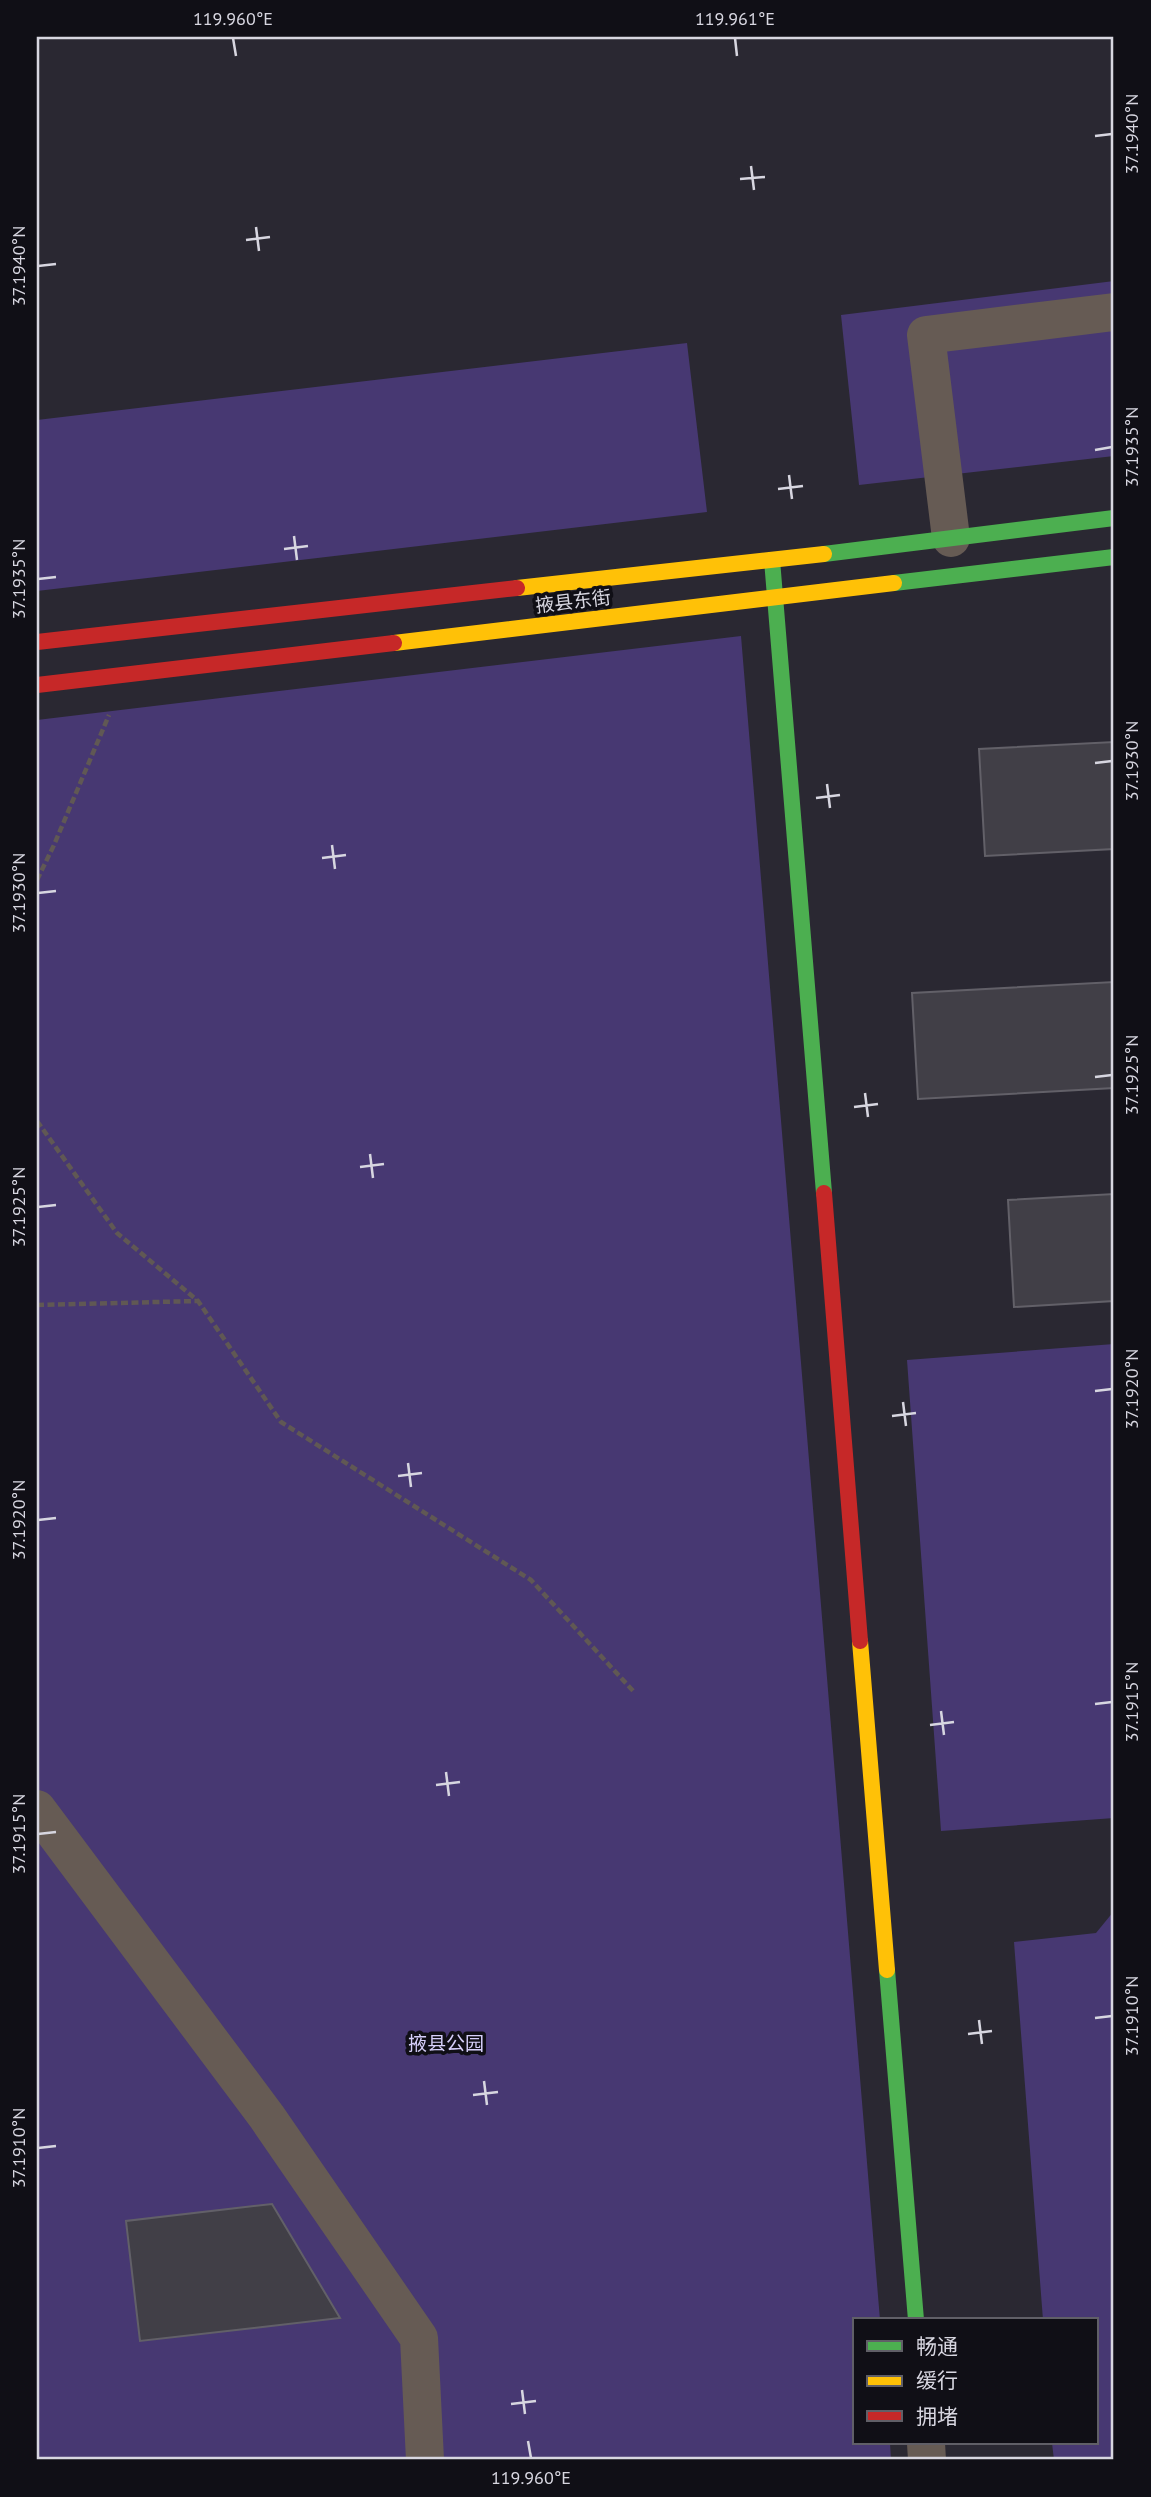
<svg xmlns="http://www.w3.org/2000/svg" width="1151" height="2497" viewBox="0 0 1151 2497" font-family="'PT Sans','Noto Sans SC',sans-serif">
  <style>
    .green { fill: #473872 }
    .building { fill: #413f47; stroke: #626068; stroke-width: 2 }
    .lines { fill: none; stroke-linecap: round; stroke-linejoin: round }
    .path { stroke: #605854; stroke-width: 4.5; stroke-dasharray: 7 3.5; stroke-linecap: butt }
    .street { stroke: #665b54; stroke-width: 38 }
    .fast { stroke: #4caf50; stroke-width: 16 }
    .slow { stroke: #ffc107; stroke-width: 16 }
    .jam { stroke: #c62828; stroke-width: 16 }
    .ticks { fill: none; stroke: #d7d6e0; stroke-width: 2.5 }
    .labels { text-anchor: middle; stroke-width: 7; stroke-linejoin: round; paint-order: stroke }
    .street-label { font-size: 19px; fill: #d7d6e0; stroke: #100f16 }
    .park-label { font-size: 19px; fill: #d6cffa; stroke: #100f16 }
    .neatline { fill: none; stroke: #d7d6e0; stroke-width: 2.5 }
    .ticks-label { font-size: 18px; text-anchor: middle; fill: #d7d6e0 }
  </style>
  <rect width="100%" height="100%" fill="#2a2832"/>
  <path class="green" d="M1114,281V456L859,485L841,315Z
    M687,343L707,512L37,591V420Z
    M741,636L880,2320H855V2443H890L891,2460H37V720Z
    M1114,1344V1818L941,1831L907,1360Z
    M1114,1911V2460H1054L1052,2443H1097V2320H1043L1014,1942L1096,1933Z"/>
  <path class="building" d="M1114,742V849L985,856L979,749Z
    M1114,982V1088L918,1099L912,993Z
    M1114,1194V1301L1014,1307L1008,1200Z
    M272,2204L340,2318L140,2341L126,2221Z"/>
  <g class="lines">
    <path class="path" d="M37,880L54,845L109,715
      M37,1121L117,1233L198,1301L281,1422L531,1580L635,1693
      M37,1305L197,1301"/>
    <path class="street" d="M951,538L926,335L1114,312
      M37,1809L267,2117L419,2338L425,2460
      M926,2443L927,2460"/>
    <path class="fast" d="M824,554L1114,518
      M772,560L824,1193
      M894,583L1114,557
      M887,1970L916,2320"/>
    <path class="slow" d="M517,588L824,554
      M394,643L894,583
      M860,1641L887,1970"/>
    <path class="jam" d="M37,642L517,588
      M37,685L394,643
      M824,1193L860,1641"/>
  </g>
  <path class="ticks" d="M233,38L236,56M735,38L737,56M1095,136L1112,134M751,166L754,190M740,179L765,177M256,227L259,251M246,240L270,237M38,266L56,264M1095,450L1112,447M789,475L792,499M778,489L803,486M294,536L297,560M284,549L308,546M38,579L56,577M1095,763L1112,761M827,784L830,808M816,798L840,795M332,845L335,869M322,858L346,855M38,893L56,891M1095,1077L1112,1075M865,1093L868,1117M854,1107L878,1104M370,1154L373,1178M360,1167L384,1164M38,1207L56,1205M1095,1391L1112,1389M903,1402L906,1426M892,1416L916,1413M408,1463L411,1487M398,1476L422,1473M38,1520L56,1518M1095,1704L1112,1702M941,1711L944,1735M930,1725L954,1722M446,1772L449,1796M436,1785L460,1782M38,1834L56,1832M1095,2018L1112,2016M979,2020L982,2044M968,2034L992,2031M484,2081L487,2105M473,2095L498,2092M38,2148L56,2146M522,2390L525,2414M511,2404L536,2401M528,2441L531,2458"/>
  <g class="labels">
    <g class="street-label">
      <text transform="translate(573 601) rotate(-7)" y="7">掖县东街</text>
    </g>
    <g class="park-label">
      <text x="446" y="2050">掖县公园</text>
    </g>
  </g>
  <rect width="1151" height="2497" fill="none" stroke="#100f16" stroke-width="77"/>
  <rect x="853" y="2318" width="245" height="126" fill="#100f16" stroke="#605f67" stroke-width="2"/>
  <rect x="867" y="2341" width="35" height="10" fill="#4caf50" stroke="#605f67" stroke-width="2"/>
  <text x="916" y="2354" font-size="21" fill="#d7d6e0">畅通</text>
  <rect x="867" y="2376" width="35" height="10" fill="#ffc107" stroke="#605f67" stroke-width="2"/>
  <text x="916" y="2388" font-size="21" fill="#d7d6e0">缓行</text>
  <rect x="867" y="2411" width="35" height="10" fill="#c62828" stroke="#605f67" stroke-width="2"/>
  <text x="916" y="2424" font-size="21" fill="#d7d6e0">拥堵</text>
  <rect x="38" y="38" width="1074" height="2420" class="neatline"/>
  <g class="ticks-label">
    <text x="233" y="25">119.960°E</text>
    <text x="735" y="25">119.961°E</text>
    <text transform="translate(1132 134) rotate(-90)" y="6">37.1940°N</text>
    <text transform="translate(19 266) rotate(-90)" y="6">37.1940°N</text>
    <text transform="translate(1132 447) rotate(-90)" y="6">37.1935°N</text>
    <text transform="translate(19 579) rotate(-90)" y="6">37.1935°N</text>
    <text transform="translate(1132 761) rotate(-90)" y="6">37.1930°N</text>
    <text transform="translate(19 893) rotate(-90)" y="6">37.1930°N</text>
    <text transform="translate(1132 1075) rotate(-90)" y="6">37.1925°N</text>
    <text transform="translate(19 1207) rotate(-90)" y="6">37.1925°N</text>
    <text transform="translate(1132 1389) rotate(-90)" y="6">37.1920°N</text>
    <text transform="translate(19 1520) rotate(-90)" y="6">37.1920°N</text>
    <text transform="translate(1132 1702) rotate(-90)" y="6">37.1915°N</text>
    <text transform="translate(19 1834) rotate(-90)" y="6">37.1915°N</text>
    <text transform="translate(1132 2016) rotate(-90)" y="6">37.1910°N</text>
    <text transform="translate(19 2148) rotate(-90)" y="6">37.1910°N</text>
    <text x="531" y="2484">119.960°E</text>
  </g>
</svg>
